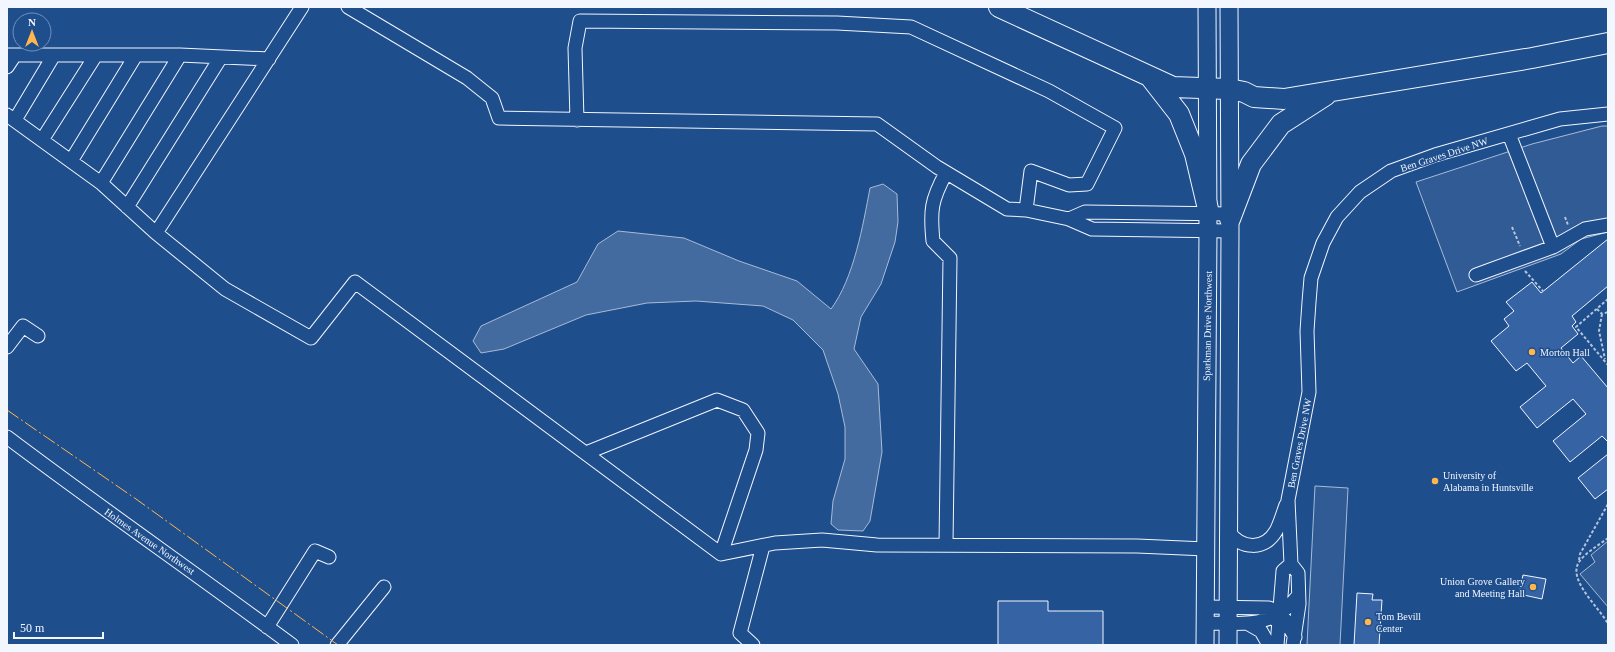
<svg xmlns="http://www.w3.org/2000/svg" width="1615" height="652" viewBox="0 0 1615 652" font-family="Georgia,serif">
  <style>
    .built { fill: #305b95; stroke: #a8bbd7 }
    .water { fill: #446ba0; stroke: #a8bbd7 }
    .building { fill: #3563a3; stroke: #f2f6ff }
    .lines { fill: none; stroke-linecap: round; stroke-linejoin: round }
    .minor-casing { stroke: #f2f6ff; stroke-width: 15 }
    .major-casing { stroke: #f2f6ff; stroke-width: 19 }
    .highway-casing { stroke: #f2f6ff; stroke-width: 22 }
    .path { stroke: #b3c4dc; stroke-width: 2; stroke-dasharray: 3 2; stroke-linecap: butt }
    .minor { stroke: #1f4e8c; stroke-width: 13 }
    .major { stroke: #1f4e8c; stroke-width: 17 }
    .highway { stroke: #1f4e8c; stroke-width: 20 }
    .power { stroke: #ffb74d; stroke-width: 1; stroke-dasharray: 14 3 2 3; stroke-linecap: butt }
    .poi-dot { fill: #ffb74d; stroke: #1f4e8c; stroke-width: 1.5 }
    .labels { text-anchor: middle; stroke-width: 3; stroke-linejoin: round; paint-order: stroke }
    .street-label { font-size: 10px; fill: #f2f6ff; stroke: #1f4e8c }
    .poi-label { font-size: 10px; fill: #f2f6ff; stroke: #1f4e8c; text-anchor: start }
  </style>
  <rect width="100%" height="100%" fill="#1f4e8c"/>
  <path class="built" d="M1602,126H1608V232L1581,239L1561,254L1457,292L1416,182L1532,144Z
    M1315,486L1348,488L1340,645H1307Z
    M1608,541V607L1580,574L1595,562L1591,555Z"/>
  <path class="water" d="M883,184L897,194L898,222L895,242L881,284L861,317L854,349L878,384L882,452L870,521L863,531L838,530L831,524L833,501L845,459V427L838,394L823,350L793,320L763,306L696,301L647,303L586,315L504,349L481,353L473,341L481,326L577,282L598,244L618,231L684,238L739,261L797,281L831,309C854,278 863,225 870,188Z"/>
  <path class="building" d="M1608,239V286L1572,316L1576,322L1572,326L1578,334L1561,348L1573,363L1581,356L1608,388V442L1602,436L1570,462L1553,441L1586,414L1573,399L1537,428L1520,407L1546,386L1527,363L1516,371L1491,341L1509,326L1504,319L1514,311L1506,302L1532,282L1541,293Z
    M1608,454V489L1595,499L1578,478Z
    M1523,575L1546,579L1542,599L1519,594Z
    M1357,593L1373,594L1372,600H1382L1379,645H1354Z
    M998,601H1048V611H1103V645H998Z"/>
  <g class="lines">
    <g class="minor-casing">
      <path id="minor" d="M348,7L467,78L492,98L499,118L877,124L937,167L1007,209L1026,210L1069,219L1092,229L1230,231
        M7,55H180L269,59
        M7,67L15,55
        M7,115L101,183L156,233L225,289L311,338L355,282L721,554L775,543L822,540L877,545L1137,546L1206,549
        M15,120L54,55
        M577,120L575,48L580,21L837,23L911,27L1049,91L1115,128L1087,184L1069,185L1031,171L1026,210
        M1509,134L1553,247
        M42,140L96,55
        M71,161L136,55
        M946,173C931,200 930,211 933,241L950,258L946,544
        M101,183L180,55
        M127,207L221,57
        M1069,219L1085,212L1230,214
        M156,233L302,7
        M1476,275L1553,247L1585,229L1608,225
        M7,347L23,326L38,336
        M7,437C101,508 198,575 292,645
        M586,453L717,400L743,410L758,433L756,450L721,554
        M1229,532C1241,549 1264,551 1276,531C1280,524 1283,513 1286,505
        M1206,607L1269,608L1281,613L1295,637
        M1206,623C1230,623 1259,627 1280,613C1287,609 1293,602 1298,596
        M1247,623L1261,631L1269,645
        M267,627L315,551L329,557
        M337,645L384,587
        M753,645L740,633L763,546
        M1277,645L1283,571L1291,564
        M1293,645L1299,604L1298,573L1291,564L1288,500L1309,392L1307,331L1309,302L1311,278L1323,243L1337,217L1360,192L1391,171L1435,155L1560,119L1608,114"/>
    </g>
    <g class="major-casing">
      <path id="major" d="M1205,645L1208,231L1207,7
        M1228,645L1230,231L1229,7"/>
    </g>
    <g class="highway-casing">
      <path id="highway" d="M999,7L1173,87L1229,89L1244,92L1254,97L1284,99L1532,58L1608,43
        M1151,78L1179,114L1195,154L1208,209
        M1230,219L1251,164L1281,124L1326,95"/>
    </g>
    <path class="path" d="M1565,217L1568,225
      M1512,227L1520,246
      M1525,271L1543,291
      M1608,299L1576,327L1608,365
      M1597,309L1602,314L1608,312
      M1602,314L1599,331L1605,359
      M1608,538C1599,545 1585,553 1579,562C1567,580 1600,608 1608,624
      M1579,560L1580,554L1608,504"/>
    <use href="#minor" class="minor"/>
    <use href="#major" class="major"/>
    <use href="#highway" class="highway"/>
    <path class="power" d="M7,410L136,499L338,645"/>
  </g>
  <g class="poi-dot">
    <circle cx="1532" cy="352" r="4"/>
    <circle cx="1435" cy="481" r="4"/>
    <circle cx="1533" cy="587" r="4"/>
    <circle cx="1368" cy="622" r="4"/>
  </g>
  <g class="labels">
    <g class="street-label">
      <text transform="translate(1444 154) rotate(-18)" y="4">Ben Graves Drive NW</text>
      <text transform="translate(1207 326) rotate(-89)" y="4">Sparkman Drive Northwest</text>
      <text transform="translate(1299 443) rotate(-79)" y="4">Ben Graves Drive NW</text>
      <text transform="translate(150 541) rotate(35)" y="4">Holmes Avenue Northwest</text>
    </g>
    <g class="poi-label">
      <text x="1540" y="356">Morton Hall</text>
      <text x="1443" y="479">University of<tspan x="1443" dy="12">Alabama in Huntsville</tspan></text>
      <text x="1525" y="585" text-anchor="end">Union Grove Gallery<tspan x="1525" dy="12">and Meeting Hall</tspan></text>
      <text x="1376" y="620">Tom Bevill<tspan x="1376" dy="12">Center</tspan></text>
    </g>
  </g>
  <rect width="1615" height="652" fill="none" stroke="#f2f6ff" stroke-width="16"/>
  <g transform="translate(32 32)"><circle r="19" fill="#1f4e8c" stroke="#7391ba"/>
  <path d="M0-3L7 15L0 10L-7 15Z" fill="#ffb74d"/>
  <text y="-6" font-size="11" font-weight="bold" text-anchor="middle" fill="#f2f6ff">N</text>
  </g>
  <path d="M14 632v6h89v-6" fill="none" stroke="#f2f6ff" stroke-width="2"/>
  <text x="20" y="632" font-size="12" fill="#f2f6ff" stroke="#1f4e8c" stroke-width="3" paint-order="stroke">50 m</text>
</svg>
